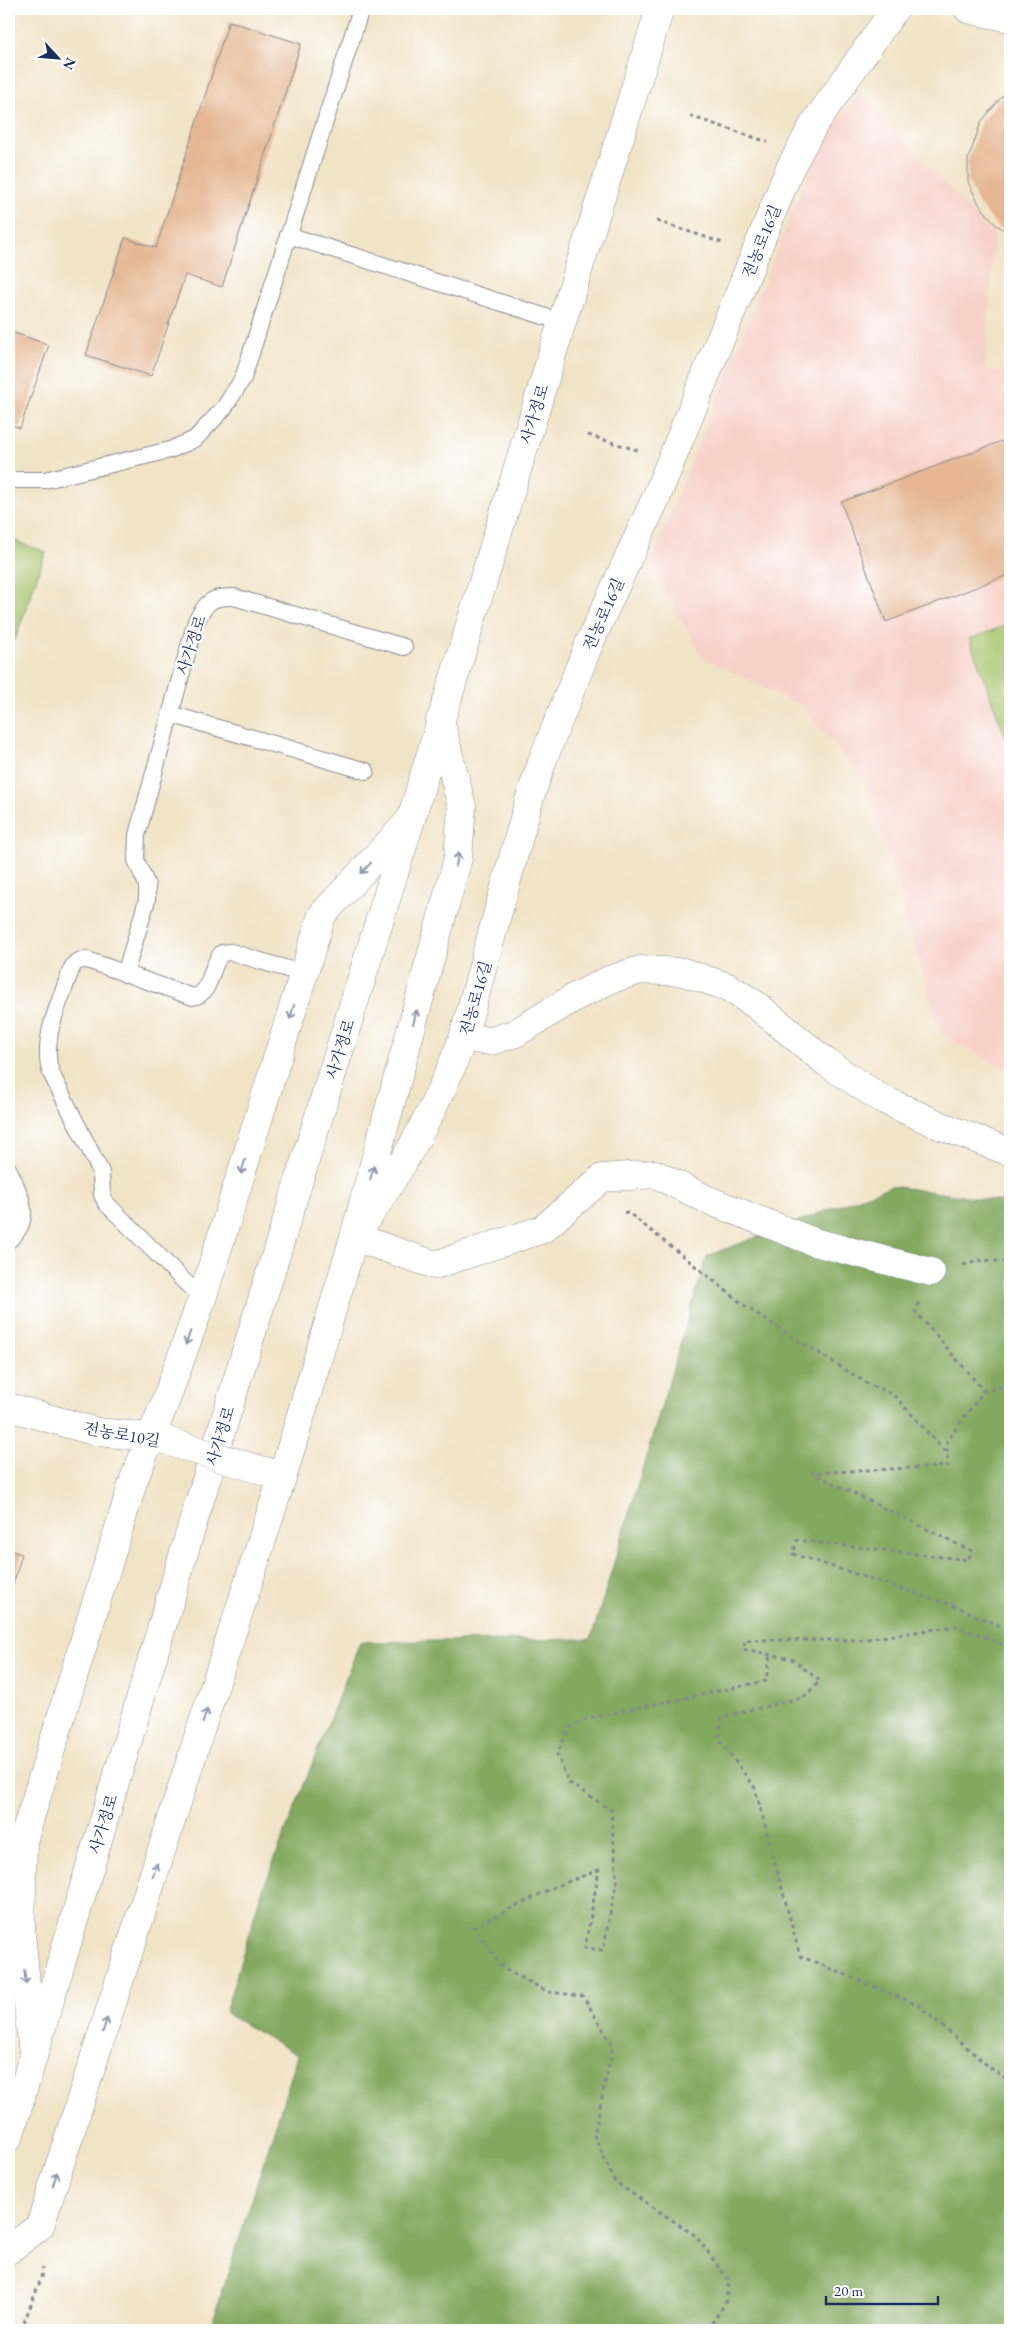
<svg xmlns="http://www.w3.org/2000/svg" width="1019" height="2339" viewBox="0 0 1019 2339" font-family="'EB Garamond','Noto Serif KR',serif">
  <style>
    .built { fill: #f7d1c8 }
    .green { fill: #a4c36b; stroke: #607964 }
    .forest { fill: #83a95f; stroke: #4f6c5e }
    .building { fill: #e5b691 }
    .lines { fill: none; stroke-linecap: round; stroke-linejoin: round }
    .service-casing { stroke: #868992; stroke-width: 18 }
    .minor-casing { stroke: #868992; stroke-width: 29 }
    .secondary-casing { stroke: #868992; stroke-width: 29 }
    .path { stroke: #868992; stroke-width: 3; stroke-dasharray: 4 4; stroke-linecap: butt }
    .service { stroke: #fff; stroke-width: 16 }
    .minor { stroke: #fff; stroke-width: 28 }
    .secondary { stroke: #fff; stroke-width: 28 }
    .minor-bridge-casing { stroke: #868992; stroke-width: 29; stroke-linecap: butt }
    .minor-bridge { stroke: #fff; stroke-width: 28 }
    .oneway { stroke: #8d97ae }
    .labels { text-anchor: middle; stroke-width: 4.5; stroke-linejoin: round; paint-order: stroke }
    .street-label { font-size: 16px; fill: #1b2f5e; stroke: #fff }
  </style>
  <rect width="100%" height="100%" fill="#fff"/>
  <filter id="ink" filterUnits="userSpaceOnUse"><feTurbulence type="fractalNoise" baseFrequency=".02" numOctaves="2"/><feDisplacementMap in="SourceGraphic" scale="10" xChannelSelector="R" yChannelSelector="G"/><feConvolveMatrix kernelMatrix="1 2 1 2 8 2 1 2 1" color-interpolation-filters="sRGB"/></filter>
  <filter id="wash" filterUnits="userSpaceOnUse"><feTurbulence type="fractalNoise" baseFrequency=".0096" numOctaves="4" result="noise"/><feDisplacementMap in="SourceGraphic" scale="20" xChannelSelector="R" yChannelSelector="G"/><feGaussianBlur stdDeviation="1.12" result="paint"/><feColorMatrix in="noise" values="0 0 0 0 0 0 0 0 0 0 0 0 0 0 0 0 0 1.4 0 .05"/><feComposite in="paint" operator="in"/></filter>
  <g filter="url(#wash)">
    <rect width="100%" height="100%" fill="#f1e3c6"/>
    <path class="built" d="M860,94L994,236L985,370L1010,372V1071L941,1034L866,782L802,706L702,657L650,564L823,138Z"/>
    <path class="green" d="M9,539L46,552L15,640L9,637Z
      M1010,624V749L969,639Z"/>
    <path class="forest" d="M891,1186L1010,1203V2330H210L298,2055L225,2013L261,1894L360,1642L591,1639L707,1256Z"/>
    <g id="blocks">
      <path class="building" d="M229,21L301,44L222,287L185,275L151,376L86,355L125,238L156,248Z
        M1010,90V233L996,225L979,204L968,182V160L981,122L1005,93Z
        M9,331L49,345L20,428L9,424Z
        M1010,438V574L886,622L841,502Z
        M9,1550L22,1554L9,1598Z"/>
    </g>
  </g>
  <g filter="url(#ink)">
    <use href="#blocks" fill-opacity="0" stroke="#868992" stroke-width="1"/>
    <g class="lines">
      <g class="service-casing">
        <path id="service" d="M288,235L562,322
          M9,480H45L170,450L195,439L224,408L243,378L361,9
          M170,714L366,771
          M125,974L147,900V885L136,860L137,835L196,621C207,602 211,596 234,597L404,647
          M9,1170C20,1195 34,1219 9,1240
          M202,1299L106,1203L102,1195L101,1172L51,1073C40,1040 60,1002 71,970C74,962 78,960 87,960L193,997C213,993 209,966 222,953L231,952L304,974"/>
      </g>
      <g class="minor-casing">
        <path id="minor" d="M968,9L1010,18
          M463,1038L491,1041L516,1033L575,997L609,980L640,970L683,972L728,987L756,1005L827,1063L880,1098L939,1125L1010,1152
          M354,1237C399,1175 436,1110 463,1038L530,797L544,757L589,644L655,500L790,168L814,124L895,9
          M354,1237L435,1265L543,1229L602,1178L655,1174L708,1200L814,1242L931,1272
          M9,1407L97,1432L151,1437L168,1441
          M264,1471L283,1475L354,1237L458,858L462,807L440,720
          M33,2055L21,1933L23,1841L134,1479L167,1397L202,1299L322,915L411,819
          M9,2250L40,2226L283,1475"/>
      </g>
      <g class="secondary-casing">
        <path id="secondary" d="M9,2137L195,1516L411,819L562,322L660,9"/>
      </g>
      <path class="path" d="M690,116L768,142
        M657,221L723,243
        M588,435L640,451
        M624,1212L629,1213L749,1309L868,1384L894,1395L948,1455
        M963,1265L982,1260L1010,1262
        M919,1303L915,1311L984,1391
        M1010,1386L984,1391L947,1441L948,1466L812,1473L972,1551L968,1560L797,1540L793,1554L952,1605L1010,1630
        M1010,1647L957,1626L860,1640H745L743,1649L792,1659L820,1681L804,1697L722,1717L719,1739L755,1788L800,1956L918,2005L988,2066L1010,2082
        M21,2330L41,2279L42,2268
        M707,2330L725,2304L729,2281L696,2236L615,2182L594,2135L613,2046L583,1996L548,1992L503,1968L474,1927L554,1887L599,1870L585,1948L603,1950L617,1880L611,1810L569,1783L557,1754L569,1728L589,1718L766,1681L770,1654"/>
      <use href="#service" class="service"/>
      <use href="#minor" class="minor"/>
      <use href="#secondary" class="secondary"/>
      <g class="minor-bridge-casing">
        <path id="minor-bridge" d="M173,1443L264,1471"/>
      </g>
      <use href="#minor-bridge" class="minor-bridge"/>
    </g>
    <defs><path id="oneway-shaft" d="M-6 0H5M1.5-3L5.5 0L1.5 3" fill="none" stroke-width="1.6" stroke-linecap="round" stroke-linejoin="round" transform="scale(1.25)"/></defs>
    <g class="oneway">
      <use href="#oneway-shaft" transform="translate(457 860) rotate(-79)"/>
      <use href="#oneway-shaft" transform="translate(366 868) rotate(133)"/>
      <use href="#oneway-shaft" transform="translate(292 1012) rotate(107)"/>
      <use href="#oneway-shaft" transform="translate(415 1017) rotate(-75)"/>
      <use href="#oneway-shaft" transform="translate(243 1167) rotate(107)"/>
      <use href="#oneway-shaft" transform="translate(372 1173) rotate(-75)"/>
      <use href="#oneway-shaft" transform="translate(188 1338) rotate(109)"/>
      <use href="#oneway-shaft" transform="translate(205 1716) rotate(-72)"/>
      <use href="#oneway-shaft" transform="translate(155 1870) rotate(-72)"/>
      <use href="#oneway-shaft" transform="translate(25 1977) rotate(84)"/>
      <use href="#oneway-shaft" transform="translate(105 2025) rotate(-72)"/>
      <use href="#oneway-shaft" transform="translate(55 2179) rotate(-72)"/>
    </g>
  </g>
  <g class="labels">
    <g class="street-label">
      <text transform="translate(761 241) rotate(-68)" y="6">전농로16길</text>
      <text transform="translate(534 414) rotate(-73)" y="6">사가정로</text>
      <text transform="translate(603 614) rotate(-66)" y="6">전농로16길</text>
      <text transform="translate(191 645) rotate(-72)" y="6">사가정로</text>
      <text transform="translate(475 998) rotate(-74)" y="6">전농로16길</text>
      <text transform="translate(340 1049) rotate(-73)" y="6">사가정로</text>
      <text transform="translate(122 1434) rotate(10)" y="6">전농로10길</text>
      <text transform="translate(220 1436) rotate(-73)" y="6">사가정로</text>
      <text transform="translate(103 1824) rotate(-73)" y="6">사가정로</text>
    </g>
  </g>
  <rect width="1019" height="2339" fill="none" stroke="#fff" stroke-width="30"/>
  <g transform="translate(58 58) rotate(116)" stroke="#ffffff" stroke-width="4" paint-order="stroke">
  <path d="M0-4L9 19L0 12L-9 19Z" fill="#1b2f5e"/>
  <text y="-8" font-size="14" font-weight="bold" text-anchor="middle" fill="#1b2f5e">N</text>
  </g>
  <path d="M826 2296v8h112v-8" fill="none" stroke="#1b2f5e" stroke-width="2.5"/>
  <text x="834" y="2296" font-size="15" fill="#1b2f5e" stroke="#ffffff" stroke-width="4" paint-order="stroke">20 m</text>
</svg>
